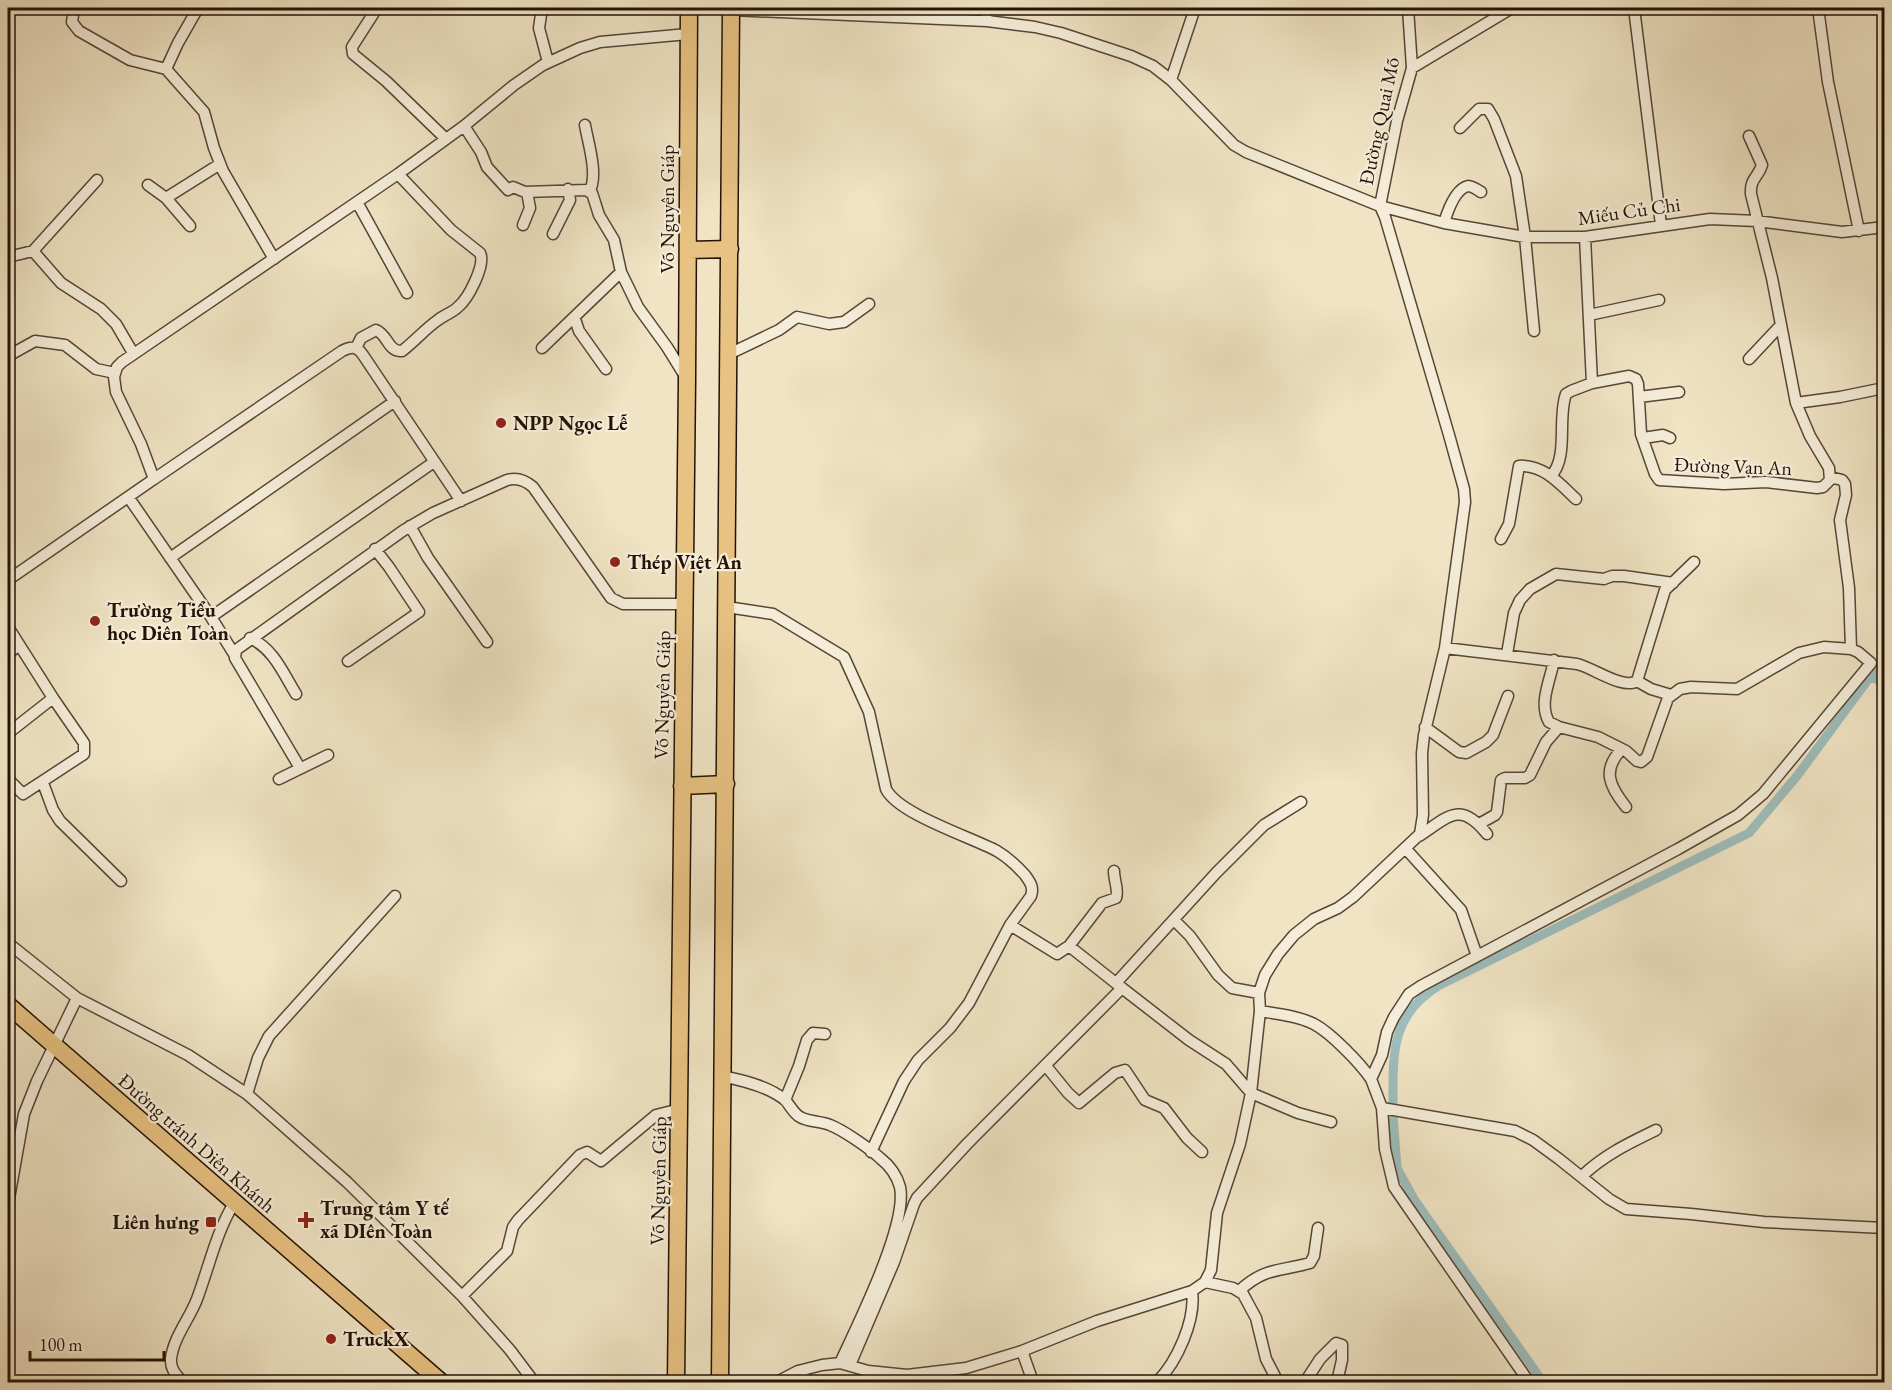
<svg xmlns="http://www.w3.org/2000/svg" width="1892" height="1390" viewBox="0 0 1892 1390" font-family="'EB Garamond',serif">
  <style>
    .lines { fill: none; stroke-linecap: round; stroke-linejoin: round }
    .canal { stroke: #9dbdbc; stroke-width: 9 }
    .minor-casing { stroke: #564636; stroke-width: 13 }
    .primary-casing { stroke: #231206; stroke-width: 19 }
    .trunk-casing { stroke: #231206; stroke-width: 19 }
    .minor { stroke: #f5edd9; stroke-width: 10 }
    .primary { stroke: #e8c282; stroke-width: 16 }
    .trunk { stroke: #e8c282; stroke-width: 16 }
    .poi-dot { fill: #8f2418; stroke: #f5edd9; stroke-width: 2 }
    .labels { text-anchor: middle; stroke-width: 4.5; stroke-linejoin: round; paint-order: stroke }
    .street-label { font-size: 20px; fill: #231206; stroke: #f5edd9 }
    .poi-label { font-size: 20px; font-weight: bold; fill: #231206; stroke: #f5edd9; text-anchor: start }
  </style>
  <rect width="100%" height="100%" fill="#f0e4c4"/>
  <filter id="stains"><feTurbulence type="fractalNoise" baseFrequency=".00333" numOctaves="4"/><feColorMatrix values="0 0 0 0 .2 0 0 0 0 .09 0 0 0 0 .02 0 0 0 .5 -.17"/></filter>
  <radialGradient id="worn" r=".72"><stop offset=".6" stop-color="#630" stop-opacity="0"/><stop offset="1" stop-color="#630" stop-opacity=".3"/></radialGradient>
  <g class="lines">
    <path class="canal" d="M1878,680L1870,677L1884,662
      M1393,1106C1393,1054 1390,1015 1440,985L1749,833L1797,776L1870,677
      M1393,1115L1397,1168L1414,1199L1543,1382"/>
    <g class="minor-casing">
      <path id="minor" d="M74,8L72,22L79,31L130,60L166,69
        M198,8L178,43L166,69L204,112L214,148L223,171L274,259
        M377,8L352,47L353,54L386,81L446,139
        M542,8L539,28L548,62
        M985,8L987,21
        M1408,8L1412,68L1397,121L1380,206L1444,223L1525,237H1585L1710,219L1757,221L1842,232L1884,227
        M1634,8L1661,225
        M1818,8L1828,82L1859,231
        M731,10L987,21L1035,27L1061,33L1131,56L1153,66L1171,80L1234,145L1246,152L1380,206L1385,217L1449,435L1464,489L1465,502L1445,648L1424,735L1422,753L1423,815L1420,834L1353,897L1338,908L1314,919L1294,935L1278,954L1265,975L1259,993L1260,1011L1251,1093L1240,1144L1217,1213L1211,1270L1205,1282L1192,1291L1097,1321L1022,1351L966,1368L907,1375L868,1371L840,1363L822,1365L798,1371L777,1382
        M1412,68L1512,8
        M1171,80L1195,8
        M585,125C588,143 599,176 589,192
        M464,126L481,152L487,167L508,190L513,187L525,192L586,190L592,193L599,215L614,240L621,272L638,307L667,347L685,376
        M1460,128L1479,109H1488L1494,119L1516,176L1525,237L1534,331
        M148,185L166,198L220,164
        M166,198L190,226
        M357,202L407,293
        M1444,223C1447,213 1455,189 1468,186C1472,186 1478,190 1481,192
        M523,225L530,208L527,192
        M553,234L570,200L568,189
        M1585,237L1592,383L1629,376L1636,379L1638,384L1641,434L1655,474L1659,480L1724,484L1766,482L1817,488L1823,487L1830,480L1829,468L1810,436L1796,403L1772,278L1751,194C1750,178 1758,178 1762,165L1749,136
        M33,251L97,180
        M8,257L33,251L61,283L101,309L116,324L133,353
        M1589,315L1659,300
        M575,319L579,331L606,369
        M356,348L361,338L376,330C388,335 388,352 402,351C415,341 425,329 438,320C444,315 452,313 458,307C468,299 486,265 480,253L451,230L398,174
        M542,348L621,272
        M729,354L779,330L797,317L829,324L844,322L869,304
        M8,356L35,341L65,345L96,369L115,373
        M1749,359L1781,325
        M1639,397L1679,392
        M1796,403L1840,397L1884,388
        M1643,438L1663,435L1670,438
        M1551,476C1569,457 1557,418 1566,394L1571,391L1592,383
        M1830,477L1842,480L1845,484L1846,495L1840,520L1849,588L1851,649
        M154,479L342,351C351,346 357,346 363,355L461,501
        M129,498L211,617L434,462
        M410,526L428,558L487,642
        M1501,539L1509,524L1519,466C1543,464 1560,484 1576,499
        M170,558L395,401
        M8,580L154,479L141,444L116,392L114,377L117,367L122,362L398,174L464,126L514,85L543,65L580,48L600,42L688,34
        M727,607L773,614L844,657L869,712L886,789C898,814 971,837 997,851C1007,857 1017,866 1025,875C1030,882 1034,887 1031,896L1010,925
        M211,617L234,654
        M8,627L53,698L11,731L8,727
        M250,638C274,649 283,673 296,694
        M1445,648L1577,664C1594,668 1623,690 1637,681L1651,689L1671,695
        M8,654L19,645
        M1507,654L1514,613L1520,600L1530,589L1556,574L1604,579L1612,576H1624L1673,583
        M348,661L419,612L389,567L375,549
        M1637,681L1665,590L1694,562
        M1425,727L1459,752L1466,753L1486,742L1493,735L1508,696
        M1622,749C1601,770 1610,787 1626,807
        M300,768L235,658L236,650L404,530L433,513L507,480C517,477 525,480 533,487L611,598L623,604H684
        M8,779L23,794L84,754V743L53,698
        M279,779L328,755
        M43,783L53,810L60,821L121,881
        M1479,824L1495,815L1497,812L1501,780L1505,778H1525L1530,775L1546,742L1559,727
        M1419,836C1448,817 1460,800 1487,834
        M1406,849L1461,910L1477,956
        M1174,920L1190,936L1218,975L1232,988L1259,993
        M8,943L77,998L188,1055L247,1094L347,1182L462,1296L510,1350L534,1382
        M1069,946L1102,903L1116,898C1119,890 1114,881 1114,871
        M1116,983L1216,873L1264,825L1301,802
        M1260,1011C1278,1014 1298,1016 1314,1024C1331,1033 1360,1063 1371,1079
        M1046,1066L1068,1093L1079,1103L1115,1073L1125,1070L1145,1100L1164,1108L1187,1138L1202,1152
        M721,1076C742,1080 768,1086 785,1100C790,1105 793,1113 800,1117C808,1122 821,1121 830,1125C843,1130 869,1148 880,1158C889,1165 897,1176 900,1187C908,1225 857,1326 840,1363
        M247,1094L258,1058L269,1036L395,896
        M785,1100L799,1066L807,1040L813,1033L825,1034
        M1382,1108L1515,1131L1533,1140L1559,1159L1609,1199L1626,1209L1691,1214L1764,1222L1884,1228
        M871,1152L904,1081L918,1060L950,1028L969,1003L1010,925L1057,954L1069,946L1122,988
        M1582,1176C1604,1155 1629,1143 1656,1130
        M8,1204L24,1114L37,1081L77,998
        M1205,1282L1233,1288L1243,1294L1256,1318L1266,1359L1278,1382
        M1240,1290C1266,1267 1278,1272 1310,1263L1314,1256L1318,1228
        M462,1296L507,1251L513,1227L518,1220L580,1155L587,1152L601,1161L656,1115L680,1109
        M1022,1351L1033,1382
        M850,1365L894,1262L914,1204L917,1198L967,1144L1122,988L1189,1040L1226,1064L1251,1093L1298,1113L1331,1122
        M798,1371L810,1382
        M183,1382C176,1376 170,1369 171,1359C173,1338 190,1318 197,1299C209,1267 216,1233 234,1203
        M1157,1382C1177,1362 1196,1320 1192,1291
        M1305,1382L1320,1359L1336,1343L1342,1345V1360L1337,1382
        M1529,1382L1394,1187L1385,1149L1382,1108L1371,1079L1382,1055L1387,1032L1394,1017L1409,994L1421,986L1678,849L1738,815L1763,794L1871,663L1858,652L1851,649L1824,647L1799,653L1737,689L1691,687L1680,689L1668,698L1647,757L1641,762L1637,761L1626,751L1598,737L1559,727L1549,722C1538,703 1551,679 1554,660"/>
    </g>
    <g class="primary-casing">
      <path id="primary" d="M688,250L730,249
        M682,786L726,784
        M676,1382L687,380L689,8
        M720,1382L731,8"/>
    </g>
    <g class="trunk-casing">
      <path id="trunk" d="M8,1005L441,1382"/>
    </g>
    <use href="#minor" class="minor"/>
    <use href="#primary" class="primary"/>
    <use href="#trunk" class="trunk"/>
  </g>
  <g class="poi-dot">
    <circle cx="501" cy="423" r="6"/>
    <circle cx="615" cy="562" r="6"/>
    <circle cx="95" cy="621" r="6"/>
    <path d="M303 1211h6v6h6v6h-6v6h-6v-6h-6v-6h6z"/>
    <rect x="205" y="1216" width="12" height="12" rx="3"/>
    <circle cx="331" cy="1339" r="6"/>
  </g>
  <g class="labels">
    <g class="street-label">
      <text transform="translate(1379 121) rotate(-78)" y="7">Đường Quai Mõ</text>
      <text transform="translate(667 209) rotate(-90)" y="7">Võ Nguyên Giáp</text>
      <text transform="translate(1629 211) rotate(-8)" y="7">Miếu Củ Chi</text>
      <text transform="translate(1733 466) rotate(2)" y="7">Đường Vạn An</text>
      <text transform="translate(662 695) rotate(-89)" y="7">Võ Nguyên Giáp</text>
      <text transform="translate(197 1143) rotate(41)" y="7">Đường tránh Diên Khánh</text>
      <text transform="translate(658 1181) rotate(-89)" y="7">Võ Nguyên Giáp</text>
    </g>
    <g class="poi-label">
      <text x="513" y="430">NPP Ngọc Lễ</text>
      <text x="627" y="569">Thép Việt An</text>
      <text x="107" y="617">Trường Tiểu<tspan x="107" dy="23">học Diên Toàn</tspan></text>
      <text x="320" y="1215">Trung tâm Y tế<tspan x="320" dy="23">xã DIên Toàn</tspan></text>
      <text x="199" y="1229" text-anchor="end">Liên hưng</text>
      <text x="343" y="1346">TruckX</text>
    </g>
  </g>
  <rect width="1892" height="1390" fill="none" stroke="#f0e4c4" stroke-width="30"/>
  <rect x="9" y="9" width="1874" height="1372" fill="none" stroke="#231206" stroke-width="3"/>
  <rect x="15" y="15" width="1862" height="1360" fill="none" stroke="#231206" stroke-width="1.5"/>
  <path d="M30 1351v9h134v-9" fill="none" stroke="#231206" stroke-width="3"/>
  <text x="39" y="1351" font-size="18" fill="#231206" stroke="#f5edd9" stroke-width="4.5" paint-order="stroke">100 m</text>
  <rect width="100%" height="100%" filter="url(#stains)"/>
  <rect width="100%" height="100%" fill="url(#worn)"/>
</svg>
